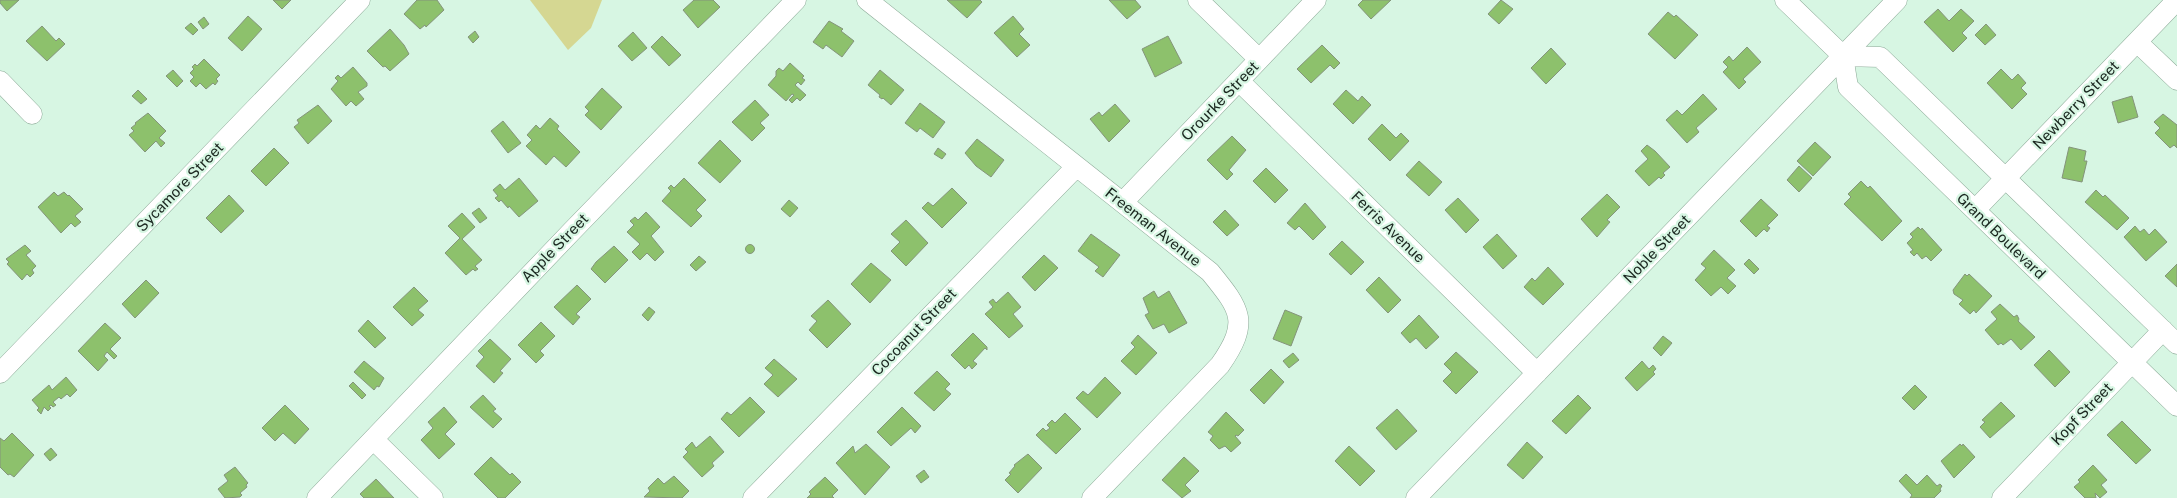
<svg xmlns="http://www.w3.org/2000/svg" width="2177" height="498" viewBox="0 0 2177 498" font-family="'Public Sans',sans-serif">
  <style>
    .green { fill: #d5d792 }
    .building { fill: #8dc16c; stroke: #84947b }
    .lines { fill: none; stroke-linecap: round; stroke-linejoin: round }
    .minor-casing { stroke: #8ca997; stroke-width: 21 }
    .minor { stroke: #fff; stroke-width: 20 }
    .labels { text-anchor: middle; stroke-width: 4.5; stroke-linejoin: round; paint-order: stroke }
    .street-label { font-size: 15px; fill: #1a261f; stroke: #d7f6e3 }
  </style>
  <rect width="100%" height="100%" fill="#d7f6e3"/>
  <path class="green" d="M530,0H602L591,28L568,50Z"/>
  <path class="building" d="M0,0H19L7,11L0,3Z
    M273,0H291L282,9Z
    M417,0H437L444,10L426,27L425,25L420,29L404,14Z
    M694,0H713L720,7L698,28L683,10Z
    M947,0H980L982,2L967,18Z
    M1109,0H1135L1141,7L1127,19Z
    M1363,0H1391L1371,19L1358,5Z
    M1501,0L1513,9L1499,24L1488,14Z
    M1938,9L1949,21L1961,9L1974,21L1962,33L1967,38L1953,52L1924,22Z
    M1668,12L1674,17L1676,15L1698,35L1675,59L1648,34Z
    M248,16L262,29L242,51L228,38Z
    M1013,16L1024,29L1019,34L1030,45L1017,57L994,33Z
    M204,17L209,24L203,29L198,22Z
    M829,21L843,29L841,31L854,41L842,57L826,45L823,49L813,42Z
    M191,23L198,30L193,35L185,28Z
    M1986,24L1996,35L1985,45L1975,35Z
    M42,26L56,41L59,38L65,44L47,61L26,41Z
    M390,29L404,45L409,54L390,71L385,66L383,67L367,51Z
    M475,31L479,37L473,43L468,37Z
    M633,32L647,48L632,61L618,46Z
    M662,36L681,55L669,66L651,47Z
    M1168,36L1182,63L1155,77L1142,49Z
    M1322,45L1340,63L1334,69L1330,65L1311,83L1297,69Z
    M1747,47L1761,62L1743,79L1746,82L1739,89L1723,72L1728,67L1723,62L1729,56L1733,61Z
    M1551,48L1566,64L1546,84L1531,68Z
    M204,59L220,75L216,79L218,81L215,85L213,83L206,89L200,83L196,87L190,81L194,77L190,73L194,69L192,67L195,64L197,66Z
    M790,63L804,76L802,78L805,80L801,85L798,82L795,85L806,95L800,101L797,98L792,103L789,100L794,95L792,94L786,101L768,85L776,76V71L779,68L783,71Z
    M353,67L367,83V86L358,92L364,99L356,106L351,101L346,106L331,89L338,81L335,78L338,75L341,78Z
    M2001,69L2012,80L2018,74L2026,83L2021,88L2027,94L2012,109L1987,83Z
    M173,70L183,81L177,87L166,76Z
    M880,70L904,90L891,105L883,98L882,99L879,97L880,95L868,85Z
    M602,88L622,107L601,130L585,115L589,111L585,107Z
    M138,90L147,99L141,104L132,96Z
    M1346,90L1358,101L1362,96L1371,105L1353,124L1333,104Z
    M1703,94L1717,109L1696,128L1699,132L1687,143L1666,120L1677,110L1682,115Z
    M2132,96L2138,117L2118,123L2112,102Z
    M755,100L769,115L760,123L765,128L752,141L732,122Z
    M920,103L945,122L933,138L920,128L917,132L905,123Z
    M1115,104L1130,121L1109,142L1090,119L1099,112L1102,116Z
    M318,105L332,121L308,144L294,127L299,123L297,120Z
    M148,113L166,131L159,138L165,143L161,147L156,141L145,152L129,135L134,131L131,128L136,124L135,123Z
    M2163,114L2177,125V148L2174,145L2170,148L2155,133L2160,128L2154,122Z
    M550,118L559,126L557,129L580,152L566,167L554,156L546,165L526,146L532,140L527,135L536,125L540,129Z
    M503,121L521,143L508,153L491,131Z
    M1382,124L1396,138L1401,133L1409,141L1390,161L1368,139Z
    M1232,136L1246,150L1229,170L1233,174L1227,180L1207,160Z
    M977,139L1004,160L991,177L976,166L965,153Z
    M720,140L741,161L720,183L698,163Z
    M1815,142L1831,157L1813,176L1797,161Z
    M1647,145L1655,151L1670,167L1663,173L1665,175L1661,179L1659,177L1649,186L1635,171L1648,159L1641,151Z
    M2069,147L2086,151L2084,161H2087L2082,182L2062,178Z
    M274,148L289,163L266,186L251,171Z
    M938,148L946,154L942,159L934,154Z
    M1419,161L1442,182L1429,196L1406,175Z
    M1799,166L1812,178L1799,192L1787,180Z
    M1266,168L1288,190L1275,203L1253,181Z
    M519,178L538,201L519,217L509,206L508,208L501,200L499,202L495,198L498,196L493,190L500,184L505,190Z
    M684,178L706,200L696,210L702,216L691,227L662,201L671,191L668,188L671,185L674,188Z
    M1861,181L1868,188L1870,186L1902,221L1882,241L1844,204L1851,197L1848,194Z
    M952,188L967,203L942,228L922,208L928,202L933,206Z
    M2096,190L2103,197L2105,195L2129,218L2117,230L2085,202Z
    M54,192L58,196L64,192L68,196L69,195L83,209L75,216L81,222L75,227L71,223L61,233L38,207Z
    M1607,194L1620,207L1607,220L1610,222L1597,237L1581,219Z
    M229,195L244,211L221,233L206,218Z
    M1458,198L1479,220L1466,233L1445,210Z
    M1761,199L1778,215L1767,226L1770,228L1767,232L1764,229L1756,237L1740,221Z
    M789,200L798,208L790,217L781,209Z
    M1305,203L1326,227L1313,240L1299,226L1295,230L1287,223Z
    M479,208L487,218L480,223L472,213Z
    M1225,210L1239,225L1227,236L1213,222Z
    M646,212L660,227L651,236L664,252L655,261L647,253L640,260L632,252L640,244L627,232L634,225L630,221L635,217L638,220Z
    M462,213L475,227L462,239L482,260L475,266L478,269L475,271L473,269L466,275L445,253L460,238L448,226Z
    M906,220L928,243L906,266L891,251L900,242L891,234Z
    M2135,226L2140,232L2144,229L2149,235L2155,229L2167,242L2146,261L2124,237Z
    M1918,227L1921,230L1922,228L1942,250L1931,261L1926,256L1922,259L1917,253L1914,256L1910,252L1913,250L1907,243L1913,237L1910,234Z
    M1091,234L1120,255L1103,277L1095,271L1099,267L1078,251Z
    M1497,234L1517,256L1503,269L1483,247Z
    M1342,241L1364,262L1351,275L1329,254Z
    M745.5 249a4.5 4.5 0 1 1 9 0a4.5 4.5 0 1 1-9 0Z
    M25,245L31,251L26,255L36,266L32,270L34,273L30,277L27,274L22,280L7,264L9,262L6,259Z
    M614,246L628,260L605,283L591,269L596,262Z
    M1714,250L1735,270L1727,278L1736,286L1728,294L1721,287L1711,296L1695,280L1706,268L1701,264Z
    M1044,255L1058,268L1035,291L1022,277Z
    M699,256L706,262L696,271L690,265Z
    M1749,259L1759,269L1754,274L1744,264Z
    M871,263L891,280L870,303L851,284Z
    M2177,264V287L2165,276Z
    M1548,267L1564,284L1543,305L1524,287L1532,278L1535,281Z
    M1965,274L1967,276L1969,274L1992,296L1976,313L1974,310L1970,314L1959,304L1963,300L1954,294L1953,290Z
    M1379,277L1401,300L1388,313L1366,290Z
    M146,280L159,293L135,318L122,304Z
    M577,285L591,299L576,314L580,317L573,325L554,307Z
    M414,287L428,301L418,310L424,315L412,326L393,307Z
    M1154,291L1158,298L1169,291L1187,323L1169,333L1164,324L1153,329L1145,315L1149,313L1143,298Z
    M1008,292L1021,307L1013,314L1023,326L1009,338L985,314L993,307L989,302L993,299L996,303Z
    M828,300L851,324L827,348L809,330L817,321L811,316Z
    M2000,304L2014,317L2017,315L2019,319L2018,321L2035,337L2021,350L2011,339L2003,345L2001,343L1998,345L1985,330L1997,319L1991,312Z
    M649,307L655,312L648,321L642,315Z
    M1285,310L1302,317L1291,346L1273,339Z
    M1419,315L1439,337L1426,349L1416,338L1410,343L1401,333Z
    M368,320L386,338L375,348L358,331Z
    M541,322L555,336L540,351L544,355L536,363L518,345Z
    M105,323L121,338L110,349L117,356L114,359L107,352L104,356L108,360L98,371L78,351Z
    M973,333L987,347V350L985,348L973,361L977,364L972,369L969,365L965,369L951,355Z
    M1138,335L1157,353L1136,375L1121,361L1135,347L1131,343Z
    M1663,336L1672,343L1661,356L1653,348Z
    M490,339L511,359L500,371L503,373L494,383L476,366L484,357L478,351Z
    M2049,350L2070,372L2055,387L2034,365Z
    M1456,352L1478,372L1456,394L1443,381L1452,372L1444,364Z
    M1293,353L1299,360L1289,368L1283,361Z
    M774,359L797,379L778,397L764,384L773,375L765,368Z
    M364,361L384,378L379,387L377,386L374,390L354,372Z
    M1642,361L1649,369L1653,365L1656,369L1653,372L1655,374L1637,391L1625,378Z
    M1271,369L1284,382L1264,404L1250,390Z
    M937,371L950,384L945,389L951,394L934,411L914,393Z
    M66,377L77,390L70,397L67,394L61,399L59,397L53,402L56,405L53,407L51,405L49,406L51,408L48,411L44,407L41,414L37,410L39,408L32,400L49,385L52,390Z
    M1105,377L1121,393L1097,418L1076,398L1083,391L1088,395Z
    M353,382L366,395L362,399L349,386Z
    M1915,385L1927,397L1914,410L1902,398Z
    M483,395L496,409L493,411L502,419L493,428L470,407Z
    M1578,395L1591,408L1566,434L1552,421Z
    M750,397L765,412L739,437L721,419L727,412L731,415Z
    M2001,402L2015,416L1990,438L1980,427L1985,422L1982,420Z
    M285,405L309,429L295,444L283,433L275,441L262,428Z
    M444,407L457,422L445,434L455,444L439,459L421,440L433,428L428,422Z
    M902,407L921,426L915,433L911,428L891,446L877,432Z
    M1397,409L1417,431L1396,450L1376,428Z
    M1226,412L1244,430L1238,436L1236,435L1235,436L1241,443L1231,452L1225,446L1219,449L1210,440L1213,436L1208,432Z
    M1065,413L1081,429L1056,454L1036,435L1043,428L1046,431L1050,428L1047,425L1052,420L1055,423Z
    M2122,421L2151,450L2136,464L2107,435Z
    M12,433L34,455L14,477L10,474L8,475L0,467V438L4,441Z
    M710,436L724,452L712,463L714,466L702,477L683,457L688,452L685,449L692,442L696,448Z
    M1527,442L1543,457L1523,479L1507,465Z
    M866,444L890,467L865,495L836,463L853,446L855,453Z
    M1960,444L1962,446L1963,444L1975,457L1954,478L1941,461Z
    M1349,446L1375,471L1360,486L1335,461Z
    M51,448L57,455L50,461L44,454Z
    M1028,454L1042,468L1018,493L1005,480L1011,474L1009,473L1015,466L1014,465Z
    M491,457L510,475L512,473L521,482L505,498H498L474,474Z
    M1184,457L1199,471L1185,485L1191,491L1182,498L1162,480Z
    M2093,465L2107,480L2101,485L2107,492L2100,498L2095,493L2096,498H2085L2074,487L2080,482L2078,480Z
    M235,467L248,483L246,485L247,487L240,493L242,495L240,497L225,498L218,489L228,481L224,475Z
    M924,470L929,477L921,483L916,476Z
    M1906,474L1917,485L1927,475L1937,486L1940,484L1942,486L1940,489L1941,491L1934,498H1910L1912,495L1899,481Z
    M674,476L689,491L682,498L644,497L650,491L648,488L658,478L664,484Z
    M825,477L838,490L832,496L834,498H807L811,494L809,492Z
    M376,479L394,498H364L360,494Z"/>
  <g class="lines">
    <g class="minor-casing">
      <path id="minor" d="M867,0L1210,272C1241,310 1250,322 1220,365L1092,498
        M1198,0L1259,59
        M1785,0L1843,56L1848,87L2177,406
        M2137,42L2177,80
        M1843,56L1880,57L2177,344
        M0,81L32,114
        M1239,81L1537,373
        M1123,202L1316,0
        M1975,210L2177,0
        M0,373L360,0
        M374,440L433,498
        M317,498L572,231L796,0
        M753,498L1076,167
        M1416,498L1897,0
        M2002,498L2163,330"/>
    </g>
    <use href="#minor" class="minor"/>
  </g>
  <g class="labels">
    <g class="street-label">
      <text transform="translate(1220 101) rotate(-46)" y="5">Orourke Street</text>
      <text transform="translate(2076 105) rotate(-46)" y="5">Newberry Street</text>
      <text transform="translate(180 187) rotate(-46)" y="5">Sycamore Street</text>
      <text transform="translate(1153 227) rotate(38)" y="5">Freeman Avenue</text>
      <text transform="translate(1388 227) rotate(44)" y="5">Ferris Avenue</text>
      <text transform="translate(2001 236) rotate(44)" y="5">Grand Boulevard</text>
      <text transform="translate(555 248) rotate(-46)" y="5">Apple Street</text>
      <text transform="translate(1657 249) rotate(-46)" y="5">Noble Street</text>
      <text transform="translate(914 332) rotate(-46)" y="5">Cocoanut Street</text>
      <text transform="translate(2082 414) rotate(-46)" y="5">Kopf Street</text>
    </g>
  </g>
</svg>
